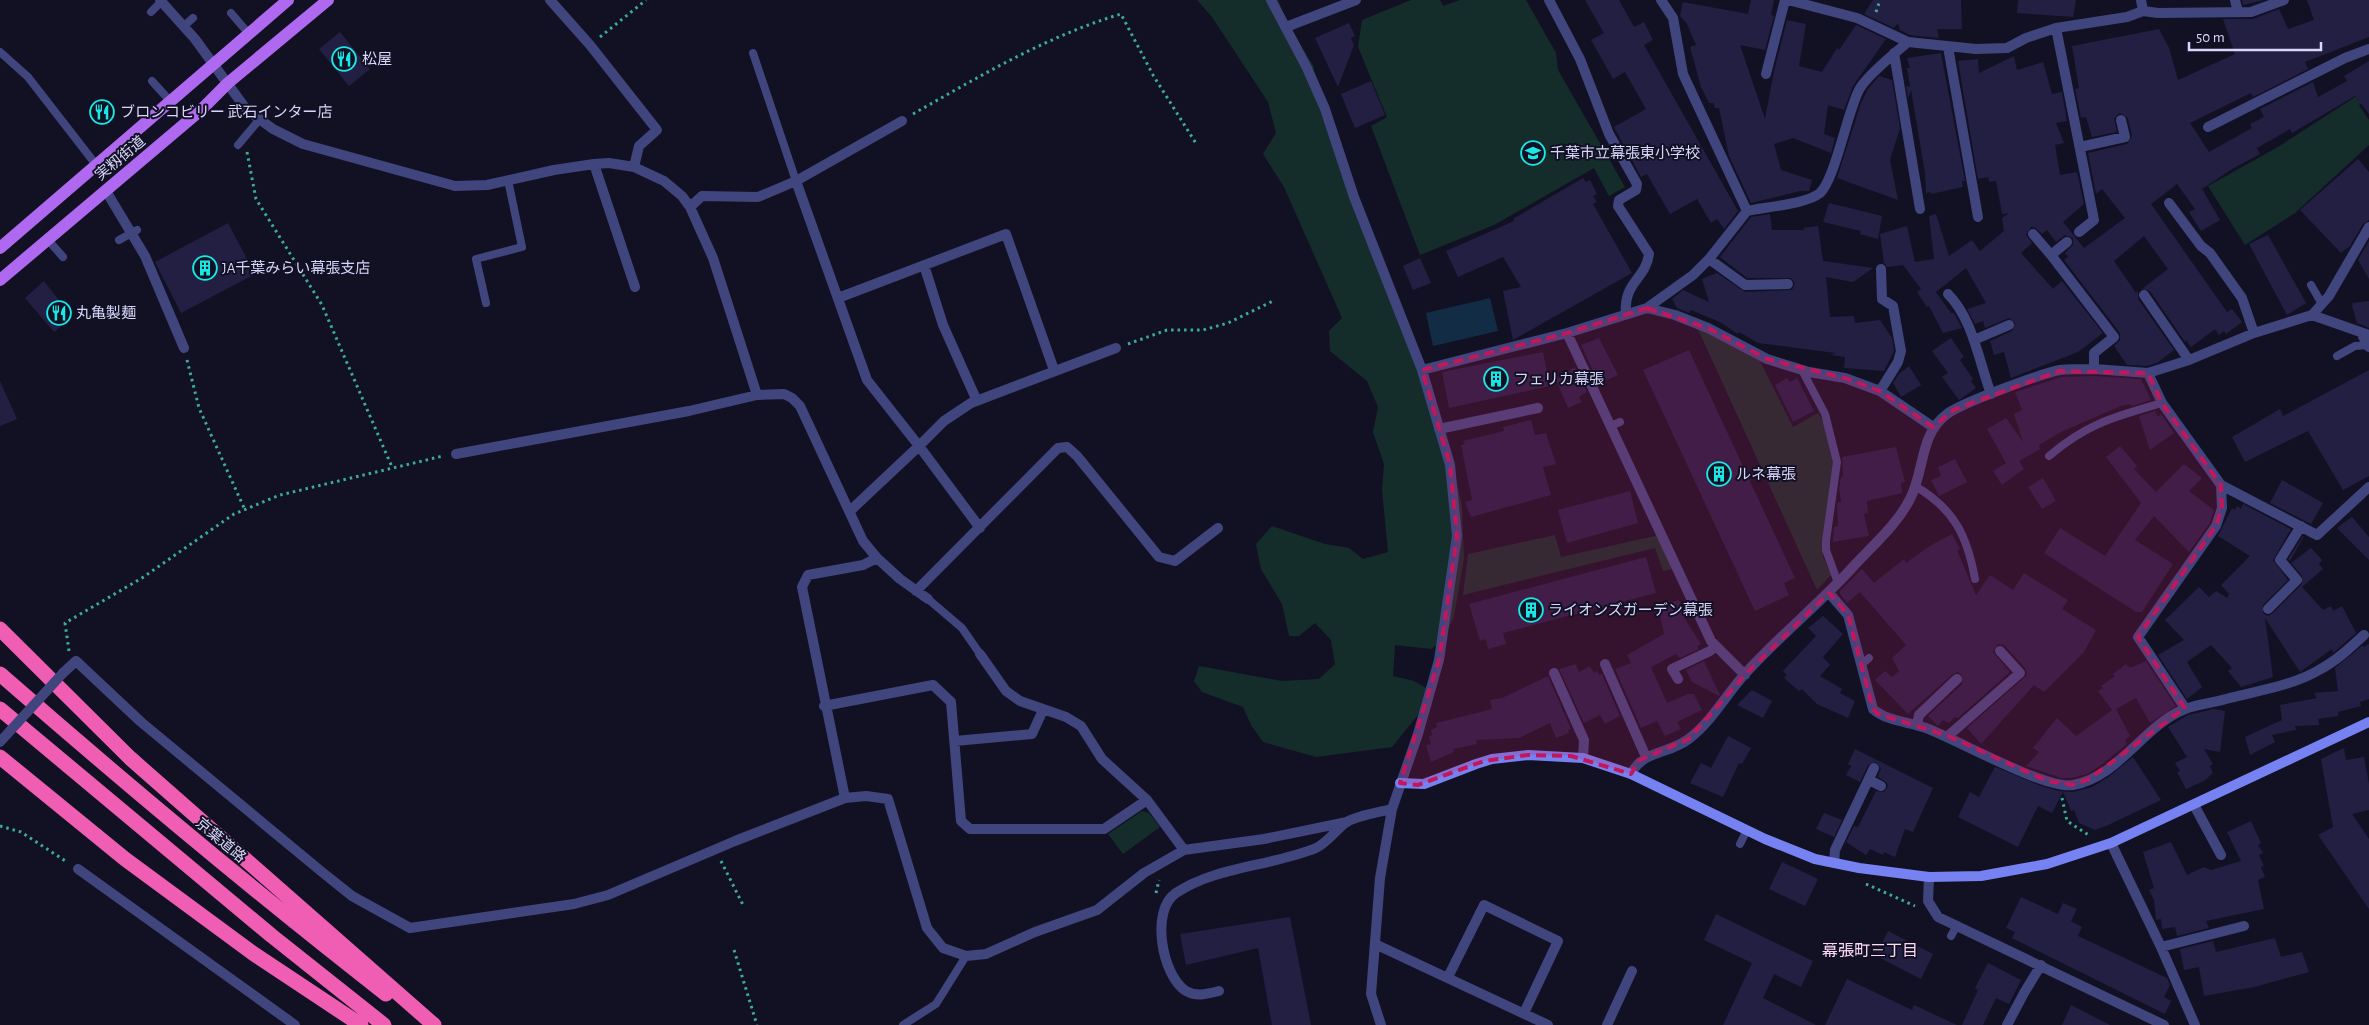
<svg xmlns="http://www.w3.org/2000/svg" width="2369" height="1025" viewBox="0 0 2369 1025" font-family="'Alegreya Sans','Noto Sans JP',sans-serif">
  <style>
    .green { fill: #142d2a }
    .water { fill: #132c46 }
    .building { fill: #221f43 }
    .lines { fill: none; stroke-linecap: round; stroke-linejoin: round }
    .path { stroke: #3bac99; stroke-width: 3; stroke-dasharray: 2.5 4; stroke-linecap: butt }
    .lane { stroke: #40457e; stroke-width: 8 }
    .street { stroke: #40457e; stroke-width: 10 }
    .secondary { stroke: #7782f2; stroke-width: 10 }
    .primary { stroke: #af69f1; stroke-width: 12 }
    .highway { stroke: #f05eb4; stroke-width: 15 }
    .street-bridge { stroke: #40457e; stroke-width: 10 }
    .marked { fill: #c2185b; fill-opacity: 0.2; stroke: #c2185b; stroke-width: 4; stroke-dasharray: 10 6; stroke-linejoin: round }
    .labels { text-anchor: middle; stroke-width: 4; stroke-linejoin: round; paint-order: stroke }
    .poi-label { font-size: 15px; fill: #d8d7fb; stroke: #121124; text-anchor: start }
    .street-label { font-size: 15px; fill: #d8d7fb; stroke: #121124 }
    .neighbourhood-label { font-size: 16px; fill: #fbd9f3; stroke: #121124 }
  </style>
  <rect width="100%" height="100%" fill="#121124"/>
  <path class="green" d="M1197,0H1278L1288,24L1314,67L1312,89L1451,456L1462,506L1464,559L1454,616L1444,639L1431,649L1395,645L1393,676L1414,681L1426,688L1422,710L1392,747L1316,757L1263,742L1251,725L1243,707L1202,692L1194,681L1199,666L1282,681L1319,679L1335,664L1331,640L1315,623L1299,636H1289L1282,604L1261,569L1256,544L1272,526L1325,544L1349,548L1363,559L1388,552L1382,490L1384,464L1373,432L1378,407L1367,381L1330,351L1329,331L1342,318L1284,187L1263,154L1276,133L1268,102L1212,17Z
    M1411,0H1440L1443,6L1460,0H1526L1556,53L1558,70L1625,187L1609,196L1594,168L1494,225L1420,255L1371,126L1387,117L1358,47L1362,20Z
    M2369,88V99L2359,105L2369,120V145L2295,213L2245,245L2208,186L2278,147Z
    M1697,327L1760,361L1793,427L1818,413L1826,426L1835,467L1823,535V556L1831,575L1817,590Z
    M1555,535L1561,557L1659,535L1674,569L1663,571L1655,548L1463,595L1468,554Z
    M1142,811L1149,813L1160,827L1123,854L1108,834Z"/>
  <path class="water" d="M1490,298L1498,331L1433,346L1426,313Z"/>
  <path class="building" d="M1585,0H1619L1634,27L1644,22L1653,40L1644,45L1738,211L1724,229L1717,219L1711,223L1697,199L1670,214L1647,174L1641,177L1614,127L1646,109L1625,72L1613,79L1591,40L1604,33Z
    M1751,0H1774L1771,15L1774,16L1765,50L1740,45L1765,119L1774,71L1787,20L1806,24L1799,66L1822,72L1837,48L1839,50L1856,25L1886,39L1853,86L1844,110L1828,105L1824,134L1835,138L1831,153L1793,138L1774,144L1781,170L1812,180L1809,191H1800L1751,203L1729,156L1719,108H1715L1713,103H1709L1701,87L1690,47L1696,45L1687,24L1680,16L1683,2L1748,14Z
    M1873,0H1961L1962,29H1937L1939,38L1910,35L1900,30L1898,23L1894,28L1864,14Z
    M2018,0H2076L2073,17L2017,13Z
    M2242,0H2264L2243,5Z
    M2307,0H2369V37L2305,62L2308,69L2253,97L2251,93L2190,123L2209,152L2252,128L2250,124L2264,117L2260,109L2313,82L2318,97L2347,81L2344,76L2369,61V114L2355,96L2292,133L2290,129L2257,148L2260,154L2232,169L2202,189L2220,220L2201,231L2189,212L2195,209L2177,184L2151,204L2227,312L2232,309L2242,322L2226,334L2224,331L2219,335L2215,329L2191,347L2186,340L2185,342L2150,291L2142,289L2168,269L2144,236L2114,261L2136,293L2138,291V299L2174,350L2157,363L2147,366L2127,365L2114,346L2120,340V333L2064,260L2068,257L2065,253L2073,245V238L2065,235L2056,242L2047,230L2042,234L2036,228L2031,227L2026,235L2032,243L2021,253L2053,289L2062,281L2103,333L2078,352L2011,378L2004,352L1994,355L1990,341L2012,331L2015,323L2009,318L1985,328L1983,321L1975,324L1967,309L1986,303L1966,268L1936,292L1951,313H1954L1962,328L1943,333L1929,306L1927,307L1917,292L1921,289L1903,265L1887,267L1884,263L1880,234L1907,226L1915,262L1934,259L1929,216L1936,214L1949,256L1972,240L1980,251L2004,231L2002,218L2009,213L2002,214L1996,181L1989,182L1988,177L1978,179L1958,61L1978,59L1979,73L2014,56L2017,70L2043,62L2052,94L2062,92L2067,121L2056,123L2064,143L2055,145L2060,175L2077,172L2084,204L2063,222L2084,248L2125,218L2102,189L2096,194L2088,153L2127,144L2132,136L2128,118L2120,113L2114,118L2117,132L2092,137L2086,117L2081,118L2075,89L2079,88L2072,46L2159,29L2169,48L2178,80L2235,54L2223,19H2253L2279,9L2288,29L2314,20Z
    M1349,23L1355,36L1351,38L1354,45L1338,87L1315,38Z
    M340,32L370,69L349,86L319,49Z
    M1941,53L1965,181H1962L1963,187L1931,194V192L1926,193L1925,173L1911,90L1908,98L1906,86L1910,87L1907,68H1910L1907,58Z
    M1879,76L1892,80L1900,128L1890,160L1898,200L1837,178L1861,103L1868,89Z
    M1371,81L1385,115L1355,128L1341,94Z
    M2358,159L2369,172V220L2363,224L2350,246L2341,253L2300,210Z
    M1583,178L1586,182L1590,180L1597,194L1593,196L1597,202L1593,204L1632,273L1513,340L1503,291L1521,287L1503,257L1458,277L1446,251L1514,221L1513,219Z
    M1829,203L1882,216L1878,239L1860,234L1861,231L1823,222Z
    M1770,214L1772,230H1804L1803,228L1818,226L1823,261L1873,268L1853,282L1826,277L1830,317L1854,316L1855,323L1880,320L1892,338L1894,351L1884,371L1844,368L1845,357L1831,355L1835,353L1758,343L1739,332L1738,334L1720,322L1691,310L1689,313L1677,308L1672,299L1683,290L1709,302L1702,279L1717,273L1745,292L1792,290L1795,283L1791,278H1747L1720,257L1751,217Z
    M228,223L255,274L181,313L155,262Z
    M2268,235L2306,303L2287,315L2249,244Z
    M2369,241V279L2358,260Z
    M1420,258L1431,283L1413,290L1403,266Z
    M44,281L72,317L54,332L25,298Z
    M2369,301V328L2357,323L2352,306L2353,303Z
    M1599,338L1618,375L1599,384L1581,345Z
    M1951,338L1964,357L1960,360L1973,379L1971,381L1976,388L1959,400L1942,377L1948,373L1932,351Z
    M1689,350L1795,578L1784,583L1789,595L1755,611L1643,370Z
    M1543,352L1550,386L1449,408L1442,372Z
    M1909,366L1921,385L1901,397L1893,383L1899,374Z
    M1575,367L1587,392L1579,397L1582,402L1568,408L1555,378Z
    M2369,370V476L2343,490L2308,431L2245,462L2232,437L2280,409L2283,416Z
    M2094,376L2141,379L2151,400L2132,406L2130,404L2121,406L2061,432L2039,445L2040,449L2019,461L2024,469L2002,485L1993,471L2006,463L1987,429L2006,418L2023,442L2014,414L2022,410L2015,392L2061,377Z
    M1787,378L1790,382L1797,378L1814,411L1793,422L1775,385Z
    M0,381L17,419L0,426Z
    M2155,411L2158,417L2161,414L2174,433L2150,450L2139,416Z
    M1531,420L1535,435L1546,433L1556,464L1543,467L1551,495L1471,517L1465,502L1472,500L1461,445L1465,444L1463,441L1504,431L1503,427Z
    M2120,446L2137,466L2134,469L2156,492L2184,464L2202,478L2189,491L2214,510L2210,523L2189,552L2154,516L2135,540L2173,564L2142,612H2136L2044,553L2060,528L2105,556L2141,503L2106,457Z
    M1896,447L1905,482L1901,483L1902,493L1867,501L1868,513L1864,514L1869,536L1833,542L1834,527L1838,526L1837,503L1841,502L1839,488L1841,477L1843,476L1842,457Z
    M1955,459L1967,482L1939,496L1931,480L1941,476L1938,467Z
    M2043,478L2056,501L2042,509L2028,487Z
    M2282,480L2323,503L2311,524L2270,503Z
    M1630,491L1638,523L1567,543L1558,510Z
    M2243,504L2291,529L2273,560L2288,580L2263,605V613L2267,616L2272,614L2302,584V576L2291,563L2311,548L2322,560L2319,564L2323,569L2302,587L2323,610L2331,606L2333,611L2342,606L2356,633L2333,653L2332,649L2300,672L2265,618L2273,677L2241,687L2228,671L2232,668L2211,645L2187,662L2202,687L2187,699L2158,655L2184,640L2165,620L2199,587L2209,597L2216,591L2227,598L2229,594L2221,585L2250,556L2218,536L2232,508L2235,510L2237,506L2241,509Z
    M2352,517L2369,537V560L2337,528Z
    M1952,534L1960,549L1957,550L1976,595L1990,575L2013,590L2024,573L2068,600L2062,609L2096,630L2084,652L2044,692L2034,685L1981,744L1967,728L2027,675L2025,668L2005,646L1998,644L1993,652L2010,672L1958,718L1955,717L1949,723L1943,720L1938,726L1928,716L1962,684V675L1958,672L1953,674L1908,714L1875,680L1885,671L1892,677L1899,671L1892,658L1906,645L1860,592L1847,603L1840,594V591L1862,569L1874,583L1904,559L1906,563L1928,547Z
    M2303,536H2304L2290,561L2288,559Z
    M1646,557L1656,593L1503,633L1506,644L1488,649L1486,639L1480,641L1469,604Z
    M1679,600L1685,619L1701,644L1697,646L1699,649L1680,658L1676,654L1651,667L1667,703L1688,694H1694L1702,710L1677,722L1681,729L1665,736L1657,721L1641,728L1615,669L1631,663L1627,655L1664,634L1658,606Z
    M1823,616L1843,634L1823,657L1830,665L1820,676L1842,689L1840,693L1855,701L1848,718L1817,704L1802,689L1799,691L1784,678L1787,675L1783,671L1816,636L1808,628Z
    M2369,644V699L2360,702L2361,706L2338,712V716L2318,719L2319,725L2295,726L2296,730L2272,735L2275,742L2250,755L2245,737L2282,720L2280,705L2317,698L2314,693L2338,691L2335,668L2363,645L2364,647Z
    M1704,661L1720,695L1719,696L1692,682L1686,670Z
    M2146,661L2176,706L2150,723L2136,698L2116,709L2130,736L2125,740L2127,744L2100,766L2087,774L2072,778H2061L2026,766L2039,752L2033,748L2057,718L2076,736L2112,710L2098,691L2103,688L2101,686L2115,676L2113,674L2126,664L2130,668Z
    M1576,664L1579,672L1590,666L1594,673L1597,671L1599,675L1602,674L1620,716L1605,724L1600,715L1584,723L1559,669Z
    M1548,676L1571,729L1568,730L1569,733L1556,738L1550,723L1519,738L1476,740L1477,744L1453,749L1454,752L1431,762L1426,745L1431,744L1429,737L1432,735L1431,730L1437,727L1436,723L1492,709L1490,700L1502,698Z
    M1752,690L1772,701L1763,718L1737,705Z
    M2214,709L2225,711L2220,752L2204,749L2213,764L2210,766L2213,773L2204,781L2186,789L2177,772L2180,771L2175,763L2187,757L2168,727L2188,715Z
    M1728,736L1751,748L1742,764L1739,763L1723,797L1690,783L1701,763L1711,768Z
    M2344,748L2346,760L2364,757L2369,784V810L2352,814L2369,839V909L2318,835L2333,827L2321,759Z
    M1855,749L1933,788L1913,832L1905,829L1895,857L1884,852L1883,855L1870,849L1866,855L1846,842L1854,826L1858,827L1876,791L1884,792L1888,786L1886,782L1878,777L1881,768L1876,762L1868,765L1860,782L1846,775L1851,766L1848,764Z
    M2133,757L2161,800L2106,826L2095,830L2079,823L2074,810L2071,811L2063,792L2052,813L2038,806L2018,847L1958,817L1970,792L1979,797L1995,767L2041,786L2059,791L2073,792L2092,787L2107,778Z
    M1824,813L1842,820L1834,837L1816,829Z
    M2251,821L2261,843L2258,845L2263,853L2259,855L2264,866L2261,867L2265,877L2258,880L2264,909L2206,921L2209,928L2177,936L2175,927L2162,929L2161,919L2156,920L2154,900L2149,890L2154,888L2143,852L2171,842L2187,875L2204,867L2211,870L2241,861L2227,832Z
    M1782,862L1818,879L1805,906L1769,889Z
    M2021,897L2058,914L2063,903L2077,909L2071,921L2082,927L2078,936L2167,978L2170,985L2164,997L2171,1001L2165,1014L2012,938L2015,932L2006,928Z
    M1716,914L1813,961L1801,987L1774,974L1763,998L1816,1025H1723L1752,963L1704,940Z
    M1290,917L1311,1025H1272L1258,948L1186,965L1180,934Z
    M1888,931L1933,954L1921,979L1876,956Z
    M2275,938L2281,957L2302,952L2309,972L2254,987L2204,996L2199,967L2184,970L2180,949L2213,941L2216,952Z
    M1988,963L2021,980L2009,1004L1996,998L1983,1025H1962L1978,990L1975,988Z
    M1847,979L1912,1010L1914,1005L1957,1025H1825Z
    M2071,1005L2110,1025H2062Z"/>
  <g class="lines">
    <path class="path" d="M1876,12L1880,0
      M600,37L646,0
      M913,114C980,76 1047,36 1121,14L1153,75L1197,145
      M247,152L256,199L322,305L392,467
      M1128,344L1167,330H1203L1228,323L1273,301
      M187,360L199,408L245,510
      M69,651L65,623L142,578L234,514L280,495L443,456
      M2062,798L2067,821L2090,836
      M0,826L21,832L67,862
      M721,861L743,905
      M1866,884L1915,906
      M1156,893L1159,880
      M734,950L757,1025"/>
    <path class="lane" d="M151,12L161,2
      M231,13L249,34
      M184,26L193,18
      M0,52L28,77L97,166
      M753,53L796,181
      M152,81L171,102
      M238,145L259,120
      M48,240L63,257
      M119,240L137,230
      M2311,285L2322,304
      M486,303L476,259L522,247L508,180
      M2337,356L2355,346L2368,345
      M1802,370L1825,414L1837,462L1826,541V550L1838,583
      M1610,426L1620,422
      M2049,456C2088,423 2114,417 2162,403
      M1915,486C1954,509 1967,535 1975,579
      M928,599L962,628L980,654
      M1862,664L1869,658
      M1740,844L1747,830
      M1951,936L1957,925
      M903,1025L936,1004L966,956"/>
    <path class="street" d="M160,0L195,39L246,109L273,129L303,144L455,186L487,185L554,170L594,164L609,163L634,167L639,146L657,130L590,45L550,0
      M1271,0L1307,68L1325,109L1354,197L1422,370L1450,465L1457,536L1439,660L1418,734L1392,809L1380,878L1371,994L1381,1025
      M1549,0L1580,59L1609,134L1637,184L1636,190L1619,200L1618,206L1649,254C1646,279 1623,282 1626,314
      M1661,0L1673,18L1683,74L1747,211
      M1788,0L1857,18L1908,42L1976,49L2007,48L2026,38L2056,28L2127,17L2143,11L2158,13L2251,12L2284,0
      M2141,0L2143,11
      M2235,0L2238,12
      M1286,27L1356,0
      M2056,28L2094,220L2079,232
      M1948,47L1978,217
      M1894,53L1920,209
      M1766,74L1785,0
      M2208,127L2345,58L2369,49
      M2080,147L2125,137L2121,120
      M594,164L635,287
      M634,167L664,181L682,196L690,207L713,258L757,395
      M796,181L902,121
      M106,191L145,256L184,348
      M2169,203L2201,246L2210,253L2242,298L2254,333
      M690,207L702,196L758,197L796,181L867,380L919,446L944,421L971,403L1116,348
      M2033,234L2051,255
      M1709,259L1745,285L1788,284
      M924,265L943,325L977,401
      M1948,294C1973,319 1979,362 1991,394
      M2144,295L2189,360
      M838,298L1006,234L1054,370
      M1647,308L1693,275L1709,259L1747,211C1765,207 1807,204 1820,193C1835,179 1847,113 1859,90C1865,77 1896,52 1908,42
      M2312,315L2329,296L2369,227
      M1567,333L1711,641L1745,675
      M2361,333L2369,347
      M1974,340L2009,325
      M2094,369L2148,373L2162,403L2221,485L2317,535L2369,487
      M1422,370L1567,333L1647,308L1675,315L1708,328L1767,359L1809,372L1845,378L1880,391L1933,427
      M2148,373L2189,360L2254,333L2312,315L2369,335
      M1880,391L1898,362L1901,351L1893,306L1882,299L1881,269
      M1439,429L1538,408
      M456,454L689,411L757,395L784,394L792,398L800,406L863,541L877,558L863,565L808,575L802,587L845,798
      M850,511L919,446L980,528
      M877,558L900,579L928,599
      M916,591L1058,448L1067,447L1077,456L1159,557L1175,561L1218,528
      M1829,593L1848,615L1873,709C1886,721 1910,722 1926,728C1958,740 2046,790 2073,785C2119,777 2144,725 2185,709C2198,704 2213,703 2226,699C2256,691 2292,686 2319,670C2336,661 2350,648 2364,635
      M2268,609L2297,580L2280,560L2301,526
      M980,654L1006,691L1020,701L1066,717L1081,726L1102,759L1147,800L1184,850
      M1605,664L1646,757
      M63,673L76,661L141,722L322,872L352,896L410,928L574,904L608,895L735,841L845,798L866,796L888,799L927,928L943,948L966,956L986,954L1035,932L1097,910L1144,873L1184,850L1264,839L1347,822
      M1554,673L1584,740L1583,758
      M1678,679L1672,669L1710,651L1716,646
      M824,706L933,685L951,702L961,821L970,829H1104L1147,800
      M2185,708L2138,637L2216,526L2222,508L2221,485
      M1917,725L1919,715L1957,679
      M1948,736L2020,673L2000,651
      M955,741L1032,734L1043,710
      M1631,774C1644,749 1669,755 1690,738C1712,721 1726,695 1744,675C1778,637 1818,605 1852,568C1872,546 1897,525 1910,499C1925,470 1919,435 1947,414C1961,403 2043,373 2060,370C2071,369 2083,369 2094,369V353L2114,337L2051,255L2067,242
      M1869,780L1881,786
      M2194,805L2221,855
      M2111,843L2161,947L2195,1025
      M1834,863L1835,850L1874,768
      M78,869L295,1025
      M1929,877L1928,901L1938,917L2164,1025
      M1375,944L1548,1025
      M2161,947L2244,926
      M1448,977L1484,905L1558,941L1524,1013
      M1219,991C1207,994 1196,997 1186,991C1162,976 1150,910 1176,893C1216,866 1273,866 1316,848C1327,843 1336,830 1345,823C1355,816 1380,812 1392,809
      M1607,1025L1632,971
      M2007,1025L2024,993L2041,965"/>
    <path class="secondary" d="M1400,783L1424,784L1476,764L1492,759L1528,755L1583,758L1631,774L1765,839L1815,859L1859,868L1929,877L1981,876L2047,864L2111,843L2369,722"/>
    <path class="primary" d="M0,248L288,0
      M0,280L201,110L228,83L328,0"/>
    <path class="highway" d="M0,629L130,758L434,1025
      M0,674C126,784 254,891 386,994
      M0,709L272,936L384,1025
      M0,757L125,859L254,954L361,1025"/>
    <path class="street-bridge" d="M0,742L63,673"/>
  </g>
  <path class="marked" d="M1647,308L1708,328L1767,359L1845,378L1880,391L1933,427L1953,410L2059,371L2148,373L2162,403L2221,485L2222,508L2216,526L2138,637L2185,708L2089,779L2073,785L2047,781L1948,736L1878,714L1873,709L1848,615L1829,593L1745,675L1689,739L1640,760L1631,774L1571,756L1528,755L1484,761L1418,785L1400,783L1439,660L1457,536L1450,465L1422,370L1567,333Z"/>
  <defs>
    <g id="restaurant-ring" transform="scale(1.25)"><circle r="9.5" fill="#121124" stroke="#16e9e6" stroke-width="1.5"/><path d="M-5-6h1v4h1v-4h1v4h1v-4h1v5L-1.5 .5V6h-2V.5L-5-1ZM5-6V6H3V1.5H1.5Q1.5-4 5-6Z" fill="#16e9e6"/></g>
    <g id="school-ring" transform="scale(1.25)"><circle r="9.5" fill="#121124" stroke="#16e9e6" stroke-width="1.5"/><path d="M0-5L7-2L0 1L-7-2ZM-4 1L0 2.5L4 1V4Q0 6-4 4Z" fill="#16e9e6"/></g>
    <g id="building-ring" transform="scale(1.25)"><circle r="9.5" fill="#121124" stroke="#16e9e6" stroke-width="1.5"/><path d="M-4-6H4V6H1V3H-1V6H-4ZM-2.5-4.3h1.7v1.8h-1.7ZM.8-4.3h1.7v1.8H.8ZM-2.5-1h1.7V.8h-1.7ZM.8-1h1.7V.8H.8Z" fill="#16e9e6"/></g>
  </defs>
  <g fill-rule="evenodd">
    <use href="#restaurant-ring" x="344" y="59"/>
    <use href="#restaurant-ring" x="102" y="112"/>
    <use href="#school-ring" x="1533" y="153"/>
    <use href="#building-ring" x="205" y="268"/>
    <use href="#restaurant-ring" x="59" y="313"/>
    <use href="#building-ring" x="1496" y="379"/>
    <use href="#building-ring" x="1719" y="474"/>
    <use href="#building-ring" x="1531" y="610"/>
  </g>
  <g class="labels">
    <g class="poi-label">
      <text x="362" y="64">松屋</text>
      <text x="120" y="117">ブロンコビリー 武石インター店</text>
      <text x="1550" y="158">千葉市立幕張東小学校</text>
      <text x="222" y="273">JA千葉みらい幕張支店</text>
      <text x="76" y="318">丸亀製麺</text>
      <text x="1514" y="384">フェリカ幕張</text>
      <text x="1736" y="479">ルネ幕張</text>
      <text x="1548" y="615">ライオンズガーデン幕張</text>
    </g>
    <g class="street-label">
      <text transform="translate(120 158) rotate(-40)" y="5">実籾街道</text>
      <text transform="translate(221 840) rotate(40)" y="5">京葉道路</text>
    </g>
    <g class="neighbourhood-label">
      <text x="1870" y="956">幕張町三丁目</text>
    </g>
  </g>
  <path d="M2189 42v8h132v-8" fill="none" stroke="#d8d7fb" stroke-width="2.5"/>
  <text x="2196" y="42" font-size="15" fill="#d8d7fb" stroke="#121124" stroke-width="4" paint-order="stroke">50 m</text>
</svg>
